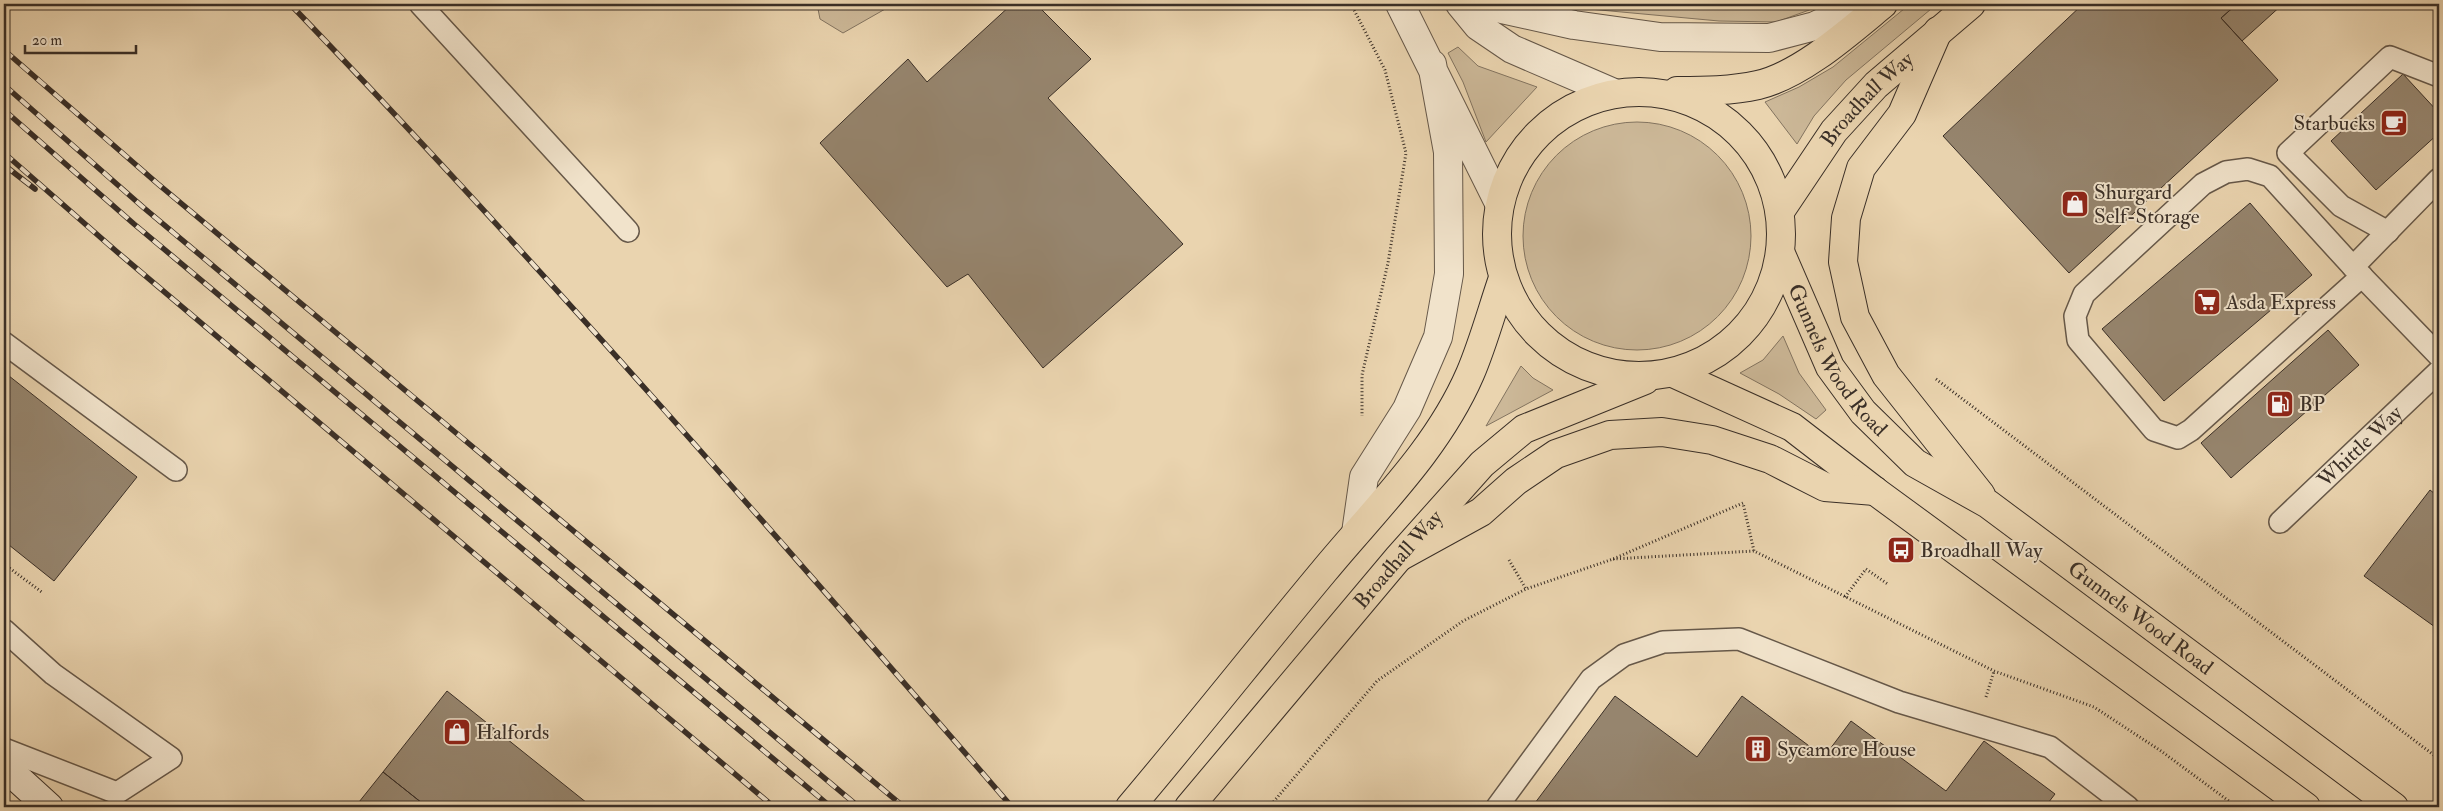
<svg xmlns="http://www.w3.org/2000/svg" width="2443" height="811" viewBox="0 0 2443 811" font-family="'IM FELL Double Pica',serif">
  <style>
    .green { fill: #ccb898; stroke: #837460 }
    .building { fill: #96856e; stroke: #3a2f27 }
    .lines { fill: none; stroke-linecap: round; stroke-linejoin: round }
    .lane-casing { stroke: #665849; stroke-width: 24 }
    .street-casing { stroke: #665849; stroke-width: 30 }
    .secondary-casing { stroke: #3a2f27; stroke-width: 30 }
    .primary-casing { stroke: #3a2f27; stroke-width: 30 }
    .highway-casing { stroke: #3a2f27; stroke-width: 30 }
    .path { stroke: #3a2f27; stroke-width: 3; stroke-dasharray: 1 2.5; stroke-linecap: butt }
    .lane { stroke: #f1e3cb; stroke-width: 21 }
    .street { stroke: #f1e3cb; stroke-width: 28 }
    .secondary { stroke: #f1e3cb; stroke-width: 28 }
    .primary { stroke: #ead4af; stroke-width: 28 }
    .highway { stroke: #ead4af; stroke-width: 28 }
    .rail-casing { stroke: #3a2f27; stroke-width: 5.5 }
    .rail { stroke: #f1e3cb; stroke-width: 4; stroke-dasharray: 11; stroke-linecap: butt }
    .labels { text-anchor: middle; stroke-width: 4; stroke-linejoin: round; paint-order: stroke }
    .street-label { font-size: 21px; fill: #3a2f27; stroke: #f1e3cb }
    .poi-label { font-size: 21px; fill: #3a2f27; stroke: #f1e3cb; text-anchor: start }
  </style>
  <rect width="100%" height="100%" fill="#ead4af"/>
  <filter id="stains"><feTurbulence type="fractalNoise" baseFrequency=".004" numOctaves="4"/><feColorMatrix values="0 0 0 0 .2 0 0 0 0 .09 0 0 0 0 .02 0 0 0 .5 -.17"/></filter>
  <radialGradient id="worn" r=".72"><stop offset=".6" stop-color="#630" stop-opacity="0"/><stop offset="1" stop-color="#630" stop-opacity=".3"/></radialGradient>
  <path class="green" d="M817,4H894L843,33L820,19Z
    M1535,4H1826L1776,22L1719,21Z
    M1910,4H1937L1846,80L1814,116L1797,144L1765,102L1799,87L1833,67Z
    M1458,47L1478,66L1537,87L1486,142L1463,82L1448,53Z
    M1523 236a114 114 0 1 1 228 0a114 114 0 1 1-228 0Z
    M1783,336L1799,373L1826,410L1816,419L1779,394L1740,373L1763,360Z
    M1521,366L1533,378L1553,390L1486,426Z"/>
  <path class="building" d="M1012,4H1036L1091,59L1048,98L1183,244L1043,368L968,274L947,287L820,143L908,59L927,82Z
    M2083,4H2237L2221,18L2278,80L2069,273L1943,136Z
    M2237,4H2283L2242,41L2221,18Z
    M2403,74L2439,113V133L2376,190L2331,141Z
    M2250,203L2312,275L2164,401L2102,329Z
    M2328,330L2359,365L2231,478L2201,443Z
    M4,372L137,477L54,581L4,541Z
    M2430,490L2439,497V621L2435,627L2364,576Z
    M447,691L592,807H427L383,772Z
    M1615,696L1697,757L1742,696L1824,757L1851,721L1946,791L1984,741L2055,794L2045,807H1532Z
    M383,772L427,807H355Z"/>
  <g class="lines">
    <g class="lane-casing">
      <g id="lane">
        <path d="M420,4L628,231"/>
        <path d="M2439,179L2353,267L2439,356"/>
        <path d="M2388,232L2341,206L2288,153L2390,57L2439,76"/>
        <path d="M2353,267L2270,176L2248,169L2226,172L2203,184L2084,294L2075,316L2078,340L2154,430L2178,438L2191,430L2362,276"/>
        <path d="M4,343L176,470"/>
        <path id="s1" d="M2280,522L2439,371"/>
        <path d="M4,630L53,674L171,758L117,793L4,749"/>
        <path d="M1497,807L1591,679L1624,655L1663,642L1739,639L1899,702L2050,747L2128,807"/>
      </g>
    </g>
    <g class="street-casing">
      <path id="street" d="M1400,4L1499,203
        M1460,4L1478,26L1512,49L1614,93
        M1491,4L1502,9L1574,25L1660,37L1769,38L1815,26L1861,4
        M1356,533L1364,477L1407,409L1438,337L1449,274L1448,152L1432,64"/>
    </g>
    <g class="secondary-casing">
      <path id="secondary" d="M4,766L49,807"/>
    </g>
    <g class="primary-casing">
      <g id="primary">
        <path d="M1938,31L1902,114L1861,168L1846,218L1843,262L1855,317L1886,375L1981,495"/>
        <path id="s2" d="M1781,254L1830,367L1863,412L1915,463L1988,504L2394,807"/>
        <path d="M1673,373L1792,427L1875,491L2306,807"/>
        <path d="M1401,556L1481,512L1516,481L1556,454L1610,435L1662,432L1712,440L1770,459L1825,487L1875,491"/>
      </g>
    </g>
    <g class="highway-casing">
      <g id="highway">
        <path d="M1677,91C1704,91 1731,91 1758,85C1801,75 1849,32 1883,4"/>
        <circle cx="1639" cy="234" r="142"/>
        <path id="s3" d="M1781,210L1834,131L1876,85L1971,4"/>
        <path d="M1130,807C1196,729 1259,649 1324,571C1376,508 1437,450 1470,374C1483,344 1492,310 1503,278"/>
        <path id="s4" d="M1189,807L1399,557L1482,464L1524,429L1645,380"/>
      </g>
    </g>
    <path class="path" d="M1351,4L1385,70L1406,153L1388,263L1362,375V416
      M1936,379L2439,759
      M1613,559L1754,551L1994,671L2094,707L2161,751L2237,807
      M1509,560L1526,589
      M4,564L43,593
      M1845,597L1866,569L1889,585
      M1986,697L1994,671
      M1269,807L1377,681L1463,621L1526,589L1613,559L1743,503L1754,551"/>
    <use href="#lane" class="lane"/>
    <use href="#street" class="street"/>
    <use href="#secondary" class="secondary"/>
    <use href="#primary" class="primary"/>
    <use href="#highway" class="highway"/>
    <g class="rail-casing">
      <path id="rail" d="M290,4C540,264 776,535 1012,807
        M4,50L158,184L904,807
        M4,85L144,208L859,807
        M4,110L134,224L831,807
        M4,153L116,251L774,807
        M4,165L35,189"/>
    </g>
    <use href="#rail" class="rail"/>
  </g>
  <defs>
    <g id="cafe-square" transform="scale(1.4375)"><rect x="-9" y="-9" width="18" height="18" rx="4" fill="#8f2418" stroke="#f1e3cb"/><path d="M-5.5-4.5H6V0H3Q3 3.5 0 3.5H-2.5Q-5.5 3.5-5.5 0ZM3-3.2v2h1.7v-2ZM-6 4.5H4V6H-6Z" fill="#fff"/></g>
    <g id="shop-square" transform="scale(1.4375)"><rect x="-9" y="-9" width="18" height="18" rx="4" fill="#8f2418" stroke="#f1e3cb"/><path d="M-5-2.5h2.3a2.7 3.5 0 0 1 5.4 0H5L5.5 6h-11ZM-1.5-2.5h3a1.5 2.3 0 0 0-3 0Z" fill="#fff"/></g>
    <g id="supermarket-square" transform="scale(1.4375)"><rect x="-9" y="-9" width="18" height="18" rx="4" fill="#8f2418" stroke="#f1e3cb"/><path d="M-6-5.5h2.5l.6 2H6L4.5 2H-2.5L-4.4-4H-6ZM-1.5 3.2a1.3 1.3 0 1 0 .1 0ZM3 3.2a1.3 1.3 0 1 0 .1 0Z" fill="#fff"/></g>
    <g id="fuel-square" transform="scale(1.4375)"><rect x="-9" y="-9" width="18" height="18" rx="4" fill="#8f2418" stroke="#f1e3cb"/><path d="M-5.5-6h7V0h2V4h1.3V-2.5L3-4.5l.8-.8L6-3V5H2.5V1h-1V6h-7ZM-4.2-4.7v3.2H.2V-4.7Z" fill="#fff"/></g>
    <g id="bus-square" transform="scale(1.4375)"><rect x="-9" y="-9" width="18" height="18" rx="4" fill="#8f2418" stroke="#f1e3cb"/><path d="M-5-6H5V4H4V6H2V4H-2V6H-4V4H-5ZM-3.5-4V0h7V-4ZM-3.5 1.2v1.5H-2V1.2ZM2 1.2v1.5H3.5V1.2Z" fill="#fff"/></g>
    <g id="building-square" transform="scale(1.4375)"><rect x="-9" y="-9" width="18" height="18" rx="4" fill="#8f2418" stroke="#f1e3cb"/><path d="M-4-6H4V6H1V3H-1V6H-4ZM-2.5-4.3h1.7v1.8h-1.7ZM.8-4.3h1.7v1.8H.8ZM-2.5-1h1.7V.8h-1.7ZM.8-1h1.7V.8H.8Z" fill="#fff"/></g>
  </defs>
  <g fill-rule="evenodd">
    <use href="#cafe-square" x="2394" y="123"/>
    <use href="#shop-square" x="2075" y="204"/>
    <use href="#supermarket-square" x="2207" y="302"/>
    <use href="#fuel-square" x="2280" y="404"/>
    <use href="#bus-square" x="1901" y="550"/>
    <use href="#shop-square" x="457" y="732"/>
    <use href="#building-square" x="1758" y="749"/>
  </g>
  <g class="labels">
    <g class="street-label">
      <text dy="7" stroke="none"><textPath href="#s3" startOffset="141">Broadhall Way</textPath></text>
      <text dy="7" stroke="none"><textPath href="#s2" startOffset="121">Gunnels Wood Road</textPath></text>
      <text dy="7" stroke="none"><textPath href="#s1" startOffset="110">Whittle Way</textPath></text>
      <text dy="7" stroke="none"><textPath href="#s4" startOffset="324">Broadhall Way</textPath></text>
      <text dy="7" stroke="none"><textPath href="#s2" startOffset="526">Gunnels Wood Road</textPath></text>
    </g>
    <g class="poi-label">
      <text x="2375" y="130" text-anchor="end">Starbucks</text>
      <text x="2094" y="199">Shurgard<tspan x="2094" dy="24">Self-Storage</tspan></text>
      <text x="2226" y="309">Asda Express</text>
      <text x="2299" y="411">BP</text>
      <text x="1920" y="557">Broadhall Way</text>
      <text x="476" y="739">Halfords</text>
      <text x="1777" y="756">Sycamore House</text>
    </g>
  </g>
  <rect width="2443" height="811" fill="none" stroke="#ead4af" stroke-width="20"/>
  <rect x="5" y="5" width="2433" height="801" fill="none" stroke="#3a2f27" stroke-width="2.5"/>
  <rect x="10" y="10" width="2423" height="791" fill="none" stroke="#3a2f27"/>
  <path d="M25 45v8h111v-8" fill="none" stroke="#3a2f27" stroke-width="2.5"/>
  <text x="32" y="45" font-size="15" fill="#3a2f27" stroke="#f1e3cb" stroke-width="4" paint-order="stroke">20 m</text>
  <rect width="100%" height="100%" filter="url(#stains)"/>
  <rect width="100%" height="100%" fill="url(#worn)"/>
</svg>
